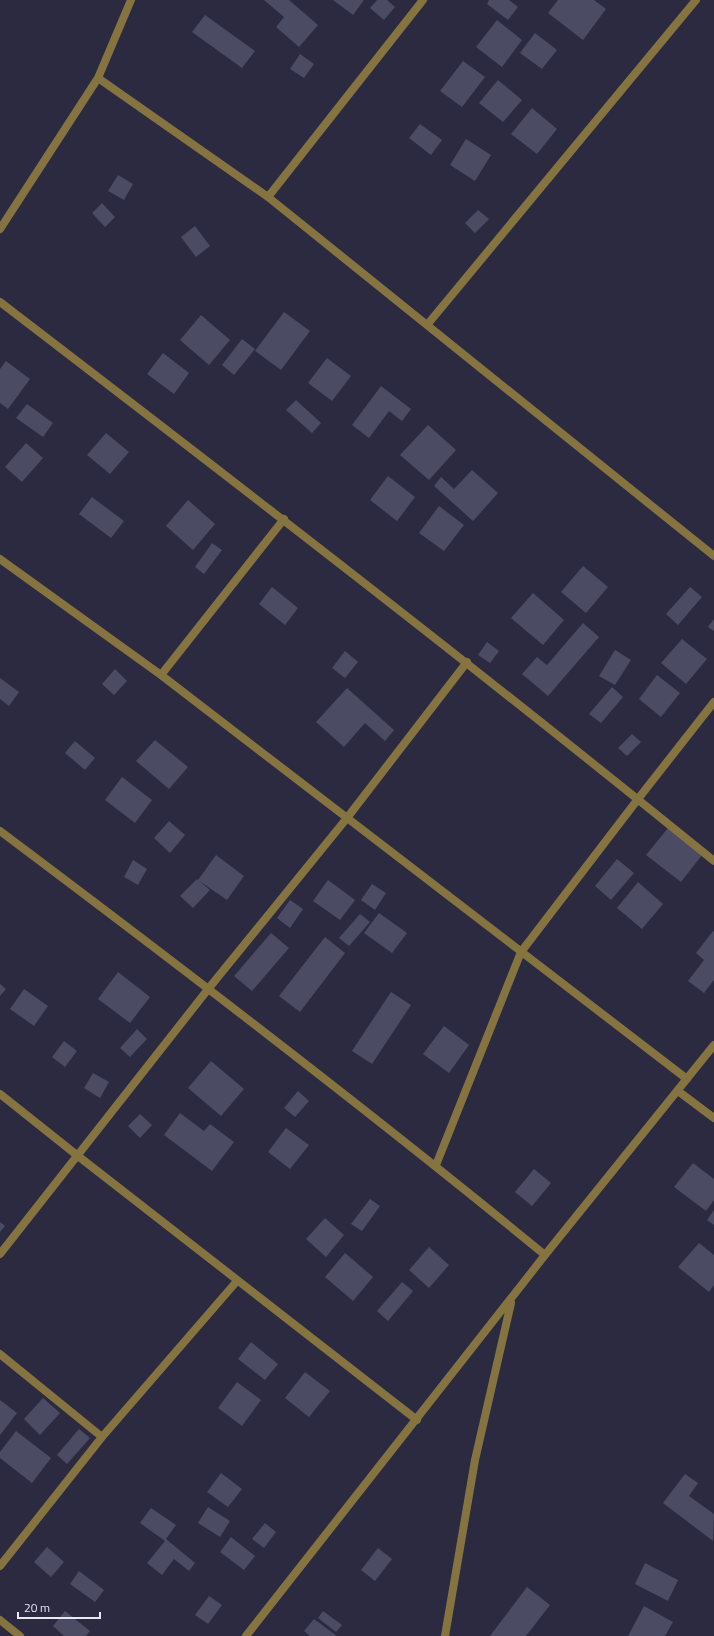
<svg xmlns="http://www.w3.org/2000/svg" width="714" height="1636" viewBox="0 0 714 1636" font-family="'Titillium Web',sans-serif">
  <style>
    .building { fill: #4b4b64 }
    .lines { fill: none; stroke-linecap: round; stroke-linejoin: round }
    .street { stroke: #857440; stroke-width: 8 }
  </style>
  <rect width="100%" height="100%" fill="#2b2a41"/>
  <path class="building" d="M264,0H289L318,25L299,47L276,27L284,17Z
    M333,0H364L353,15Z
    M377,0H387L395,7L384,20L370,8Z
    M489,0H509L518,7L508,20L487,4Z
    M558,0H594L606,9L583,40L548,13Z
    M205,15L255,51L242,68L192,32Z
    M497,20L522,40L502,67L476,47Z
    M535,33L557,50L542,69L520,53Z
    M300,54L314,64L304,78L290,69Z
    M463,61L485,77L462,107L440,91Z
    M498,80L522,100L503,122L479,103Z
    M532,108L557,129L537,154L511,134Z
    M420,124L442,140L431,155L409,138Z
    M466,139L491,155L475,181L450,165Z
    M118,175L133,184L124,200L108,191Z
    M102,203L115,217L105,227L92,213Z
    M478,210L489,219L475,233L465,223Z
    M195,226L210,246L196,257L181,237Z
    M284,312L310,331L281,370L255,351Z
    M201,315L230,340L209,365L180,340Z
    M242,339L255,349L234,375L222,365Z
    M163,353L189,373L174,394L147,374Z
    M327,358L351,376L332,401L308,383Z
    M6,361L30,379L8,409L0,403V369Z
    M381,386L411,409L402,421L389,411L369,438L352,425Z
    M296,400L321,423L312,433L286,410Z
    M27,404L53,423L43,437L16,418Z
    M428,425L456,450L429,480L400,455Z
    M106,433L129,452L110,474L87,455Z
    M26,443L43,458L22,482L5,467Z
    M472,470L498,493L473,521L434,486L441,477L454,489Z
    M388,476L415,497L397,521L370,500Z
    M92,497L124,521L111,538L79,514Z
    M188,500L215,524L193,550L166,526Z
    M439,506L464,525L444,551L419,533Z
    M212,543L222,550L204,574L195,567Z
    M583,566L608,587L586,613L561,592Z
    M272,587L298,608L285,625L259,604Z
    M690,587L702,597L678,625L666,614Z
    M533,593L564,620L543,645L511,618Z
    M714,619V631L708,627Z
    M583,623L599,637L548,696L522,674L537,657L547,665Z
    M682,639L707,659L686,684L661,663Z
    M487,642L499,651L490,663L478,655Z
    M615,650L631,660L615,685L599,676Z
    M345,651L358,662L345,678L332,668Z
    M115,669L127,681L114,695L102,684Z
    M657,675L680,693L661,717L639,699Z
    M0,678L19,692L9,706L0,699Z
    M612,687L623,697L601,723L589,714Z
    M347,688L394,730L385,741L365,723L344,747L316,722Z
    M632,734L641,742L627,756L618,748Z
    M155,740L188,767L169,789L136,761Z
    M75,741L95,758L85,770L65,753Z
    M122,777L152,800L135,823L105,800Z
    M169,821L185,835L170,853L154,838Z
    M668,828L702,855L681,882L646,855Z
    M216,855L244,876L227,900L198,880Z
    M617,859L634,873L611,900L595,886Z
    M133,860L147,869L138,885L124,877Z
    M197,879L210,890L193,908L180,896Z
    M328,880L355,900L340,920L313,901Z
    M638,882L663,904L642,929L617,908Z
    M372,884L386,893L375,910L361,900Z
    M290,900L303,909L290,928L277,918Z
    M379,913L407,933L392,953L364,933Z
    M360,914L370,922L349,946L339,938Z
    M713,931L714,932V980L704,993L688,981L704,960L696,953Z
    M271,933L289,948L252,991L234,976Z
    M325,937L345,953L300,1012L279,996Z
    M118,972L150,997L130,1023L98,999Z
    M0,984L6,989L0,996Z
    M24,989L48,1006L34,1026L10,1009Z
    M391,992L411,1005L372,1064L352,1051Z
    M444,1026L469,1045L449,1073L423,1054Z
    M137,1029L147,1039L130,1057L120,1048Z
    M64,1041L77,1051L65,1067L52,1057Z
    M211,1061L244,1089L221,1116L188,1088Z
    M93,1073L109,1082L100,1098L84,1088Z
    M298,1091L309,1101L295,1117L284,1108Z
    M180,1113L204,1131L210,1124L234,1142L212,1171L164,1135Z
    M140,1114L152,1125L140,1138L128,1126Z
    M286,1128L309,1145L290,1169L268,1152Z
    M693,1163L714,1179V1200L706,1211L674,1187Z
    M534,1169L551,1183L532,1206L515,1192Z
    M370,1199L380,1206L362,1231L351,1224Z
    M714,1210V1225L707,1220Z
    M325,1218L344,1235L326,1257L306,1239Z
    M0,1222L5,1226L0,1232Z
    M699,1243L714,1255V1285L709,1292L678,1267Z
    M429,1247L449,1265L429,1288L409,1270Z
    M345,1253L373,1277L353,1301L325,1277Z
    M402,1282L413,1291L388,1321L377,1311Z
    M251,1342L278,1364L265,1380L238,1359Z
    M305,1372L330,1391L309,1417L285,1398Z
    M237,1382L261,1400L242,1426L218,1408Z
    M43,1398L60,1413L40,1435L24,1419Z
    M0,1400L17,1413L0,1435Z
    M79,1429L90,1438L67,1464L57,1455Z
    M16,1431L51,1458L32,1483L0,1458V1452Z
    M221,1473L242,1489L228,1507L207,1492Z
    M685,1474L698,1483L689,1496L714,1514L713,1541L663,1503Z
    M208,1507L230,1521L220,1537L198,1523Z
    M151,1508L176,1525L166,1539L195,1563L189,1571L174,1559L162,1575L147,1563L165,1541L140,1523Z
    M265,1523L276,1532L264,1548L252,1539Z
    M231,1537L255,1556L244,1570L220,1552Z
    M47,1547L64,1562L51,1577L34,1562Z
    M378,1548L392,1559L375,1581L361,1570Z
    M645,1563L678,1580L668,1601L635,1584Z
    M79,1571L104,1590L95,1602L70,1584Z
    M527,1587L550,1605L526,1636H490Z
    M209,1596L222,1605L208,1624L195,1615Z
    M644,1606L673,1622L665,1636H628Z
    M65,1611L90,1631L86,1636H64L53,1626Z
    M323,1611L342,1625L336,1632L318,1618Z
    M314,1619L337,1636H310L304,1631Z"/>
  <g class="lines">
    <path class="street" d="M98,78L268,197L714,556
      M268,197L423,0
      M0,229L98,78L131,0
      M0,302C240,486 479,670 714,861
      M427,325L696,0
      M0,559L161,675L687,1079
      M161,675L284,519
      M0,831C184,969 367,1109 545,1255
      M678,1091L714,1118
      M0,1094L78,1156L417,1420
      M436,1165L521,952L638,799L714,702
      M0,1254L209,988L347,818L467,662
      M0,1354L102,1437
      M0,1566L102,1437L237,1281
      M0,1620L20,1636
      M246,1636L545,1255L714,1045
      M445,1636L475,1460L511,1303"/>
  </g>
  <path d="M18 1612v6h82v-6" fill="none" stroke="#e7e7f6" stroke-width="2"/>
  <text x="24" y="1612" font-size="12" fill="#e7e7f6" stroke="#2b2a41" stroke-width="3" paint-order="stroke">20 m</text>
</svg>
